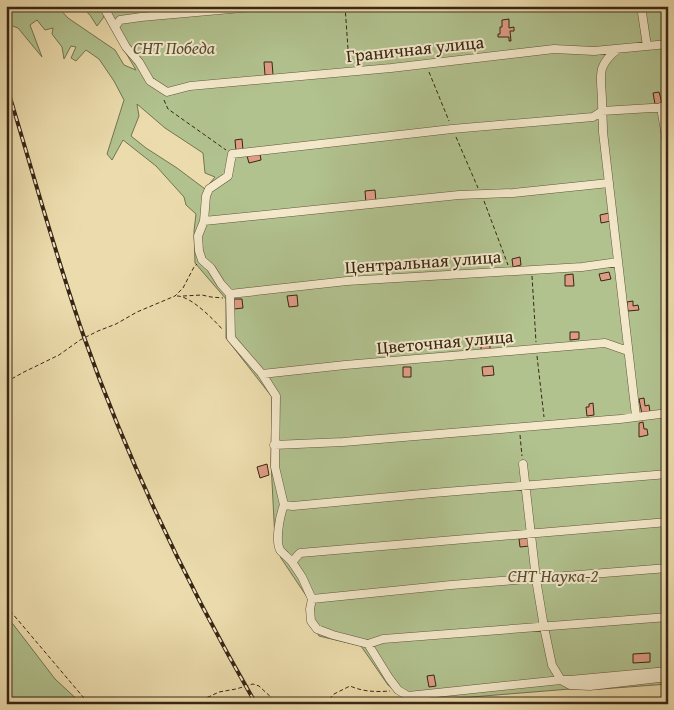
<svg xmlns="http://www.w3.org/2000/svg" width="674" height="710" viewBox="0 0 674 710" font-family="'Gentium Book Plus',serif">
  <style>
    .green { fill: #b1c28f; stroke: #747452; fill-rule: evenodd }
    .building { fill: #de9c85; stroke: #382614 }
    .lines { fill: none; stroke-linecap: round; stroke-linejoin: round }
    .minor-casing { stroke: #65543a; stroke-width: 9 }
    .path { stroke: #382614; stroke-width: 1; stroke-dasharray: 4 2.5; stroke-linecap: butt }
    .minor { stroke: #f3e8ca; stroke-width: 8 }
    .rail-casing { stroke: #382614; stroke-width: 4 }
    .rail { stroke: #f3e8ca; stroke-width: 2; stroke-dasharray: 5.5; stroke-linecap: butt }
    .labels { text-anchor: middle; stroke-width: 4; stroke-linejoin: round; paint-order: stroke }
    .park-label { font-size: 18px; font-style: italic; fill: #564d33; stroke: #f3e8ca }
    .street-label { font-size: 18px; fill: #382614; stroke: #f3e8ca }
  </style>
  <rect width="100%" height="100%" fill="#ecdcad"/>
  <filter id="stains"><feTurbulence type="fractalNoise" baseFrequency=".004" numOctaves="4"/><feColorMatrix values="0 0 0 0 .2 0 0 0 0 .09 0 0 0 0 .02 0 0 0 .5 -.17"/></filter>
  <radialGradient id="worn" r=".72"><stop offset=".6" stop-color="#630" stop-opacity="0"/><stop offset="1" stop-color="#630" stop-opacity=".3"/></radialGradient>
  <path class="green" d="M10,6H57L68,18L115,50L124,65L136,70L104,16L103,18L97,26L90,15L80,6H97L99,8V6H668V684L601,689H570L410,702L388,685L361,646L319,636L309,619V600L281,558L275,540L271,462L272,397L226,338V299L195,263L194,231L196,214L186,205L184,197L156,166L123,140L112,160L107,154L124,100L114,81L99,59L86,50L76,61L71,58L76,47L71,46L64,59L62,47L52,34L53,28L45,30L37,20L30,25L42,57L18,28L7,24L6,9ZM137,104L165,128L203,153L205,173L215,177L205,189L177,168L146,148L131,136L139,116Z
    M6,615L55,679L82,704H6Z"/>
  <path class="building" d="M509,19V28L514,27V31H510L511,41H509V37H498V34H500V27H502V20Z
    M264,62H272L273,75H265Z
    M659,92L662,103L655,104L653,93Z
    M242,139L243,150L236,151L235,140Z
    M260,154L261,160L249,163L247,156Z
    M375,190L376,202L366,203L365,191Z
    M609,213L611,221L601,223L600,215Z
    M520,257L521,265L513,267L512,259Z
    M609,272L611,279L601,281L599,274Z
    M573,274L574,286H565V275Z
    M297,295L298,306L289,307L287,296Z
    M234,299H242L243,308L234,309Z
    M633,301V306L638,305L639,310L628,311L627,302Z
    M570,332H579V339L570,340Z
    M481,342H490V352H481Z
    M493,366L494,375L483,376L482,367Z
    M403,367H411V377H403Z
    M644,398L645,406L649,405L650,412L642,414L639,399Z
    M593,403L594,415L587,416L586,407H589V404Z
    M643,422L644,429H647L648,435L639,437V423Z
    M267,464L269,475L260,478L257,467Z
    M528,538L529,546L520,547L519,539Z
    M650,653V662L633,663V654Z
    M434,675L436,686L429,687L427,676Z"/>
  <g class="lines">
    <g class="minor-casing">
      <path id="minor" d="M103,6L126,47L139,62L150,81L167,92L190,86L391,68L554,49L594,51L668,44
        M641,6L647,46
        M115,27L120,20L141,17L263,6
        M618,49C596,66 601,75 602,99C602,110 603,121 603,132L636,416
        M661,107L668,149
        M609,183L513,193L459,195L204,221L206,196L209,189L228,176L232,154L452,129L593,117L602,111L668,107
        M204,221L198,236L199,251L202,260L211,268L221,284L230,294L231,338L262,374L276,396L275,467L284,505L293,506L433,493L668,474
        M230,294L347,281L582,267L618,262
        M262,374L345,365L605,343L628,351
        M274,445L343,442L620,419L668,413
        M523,464L536,579L544,627L552,665L561,680L570,685L590,686L668,677
        M284,505C280,515 275,540 280,550C283,554 289,558 292,562L300,553L668,522
        M292,562L302,577L312,599L451,585L668,568
        M312,599L310,609L311,621L317,629L333,635L368,644L389,678L398,690L408,696L561,680H570L668,671
        M368,644L383,639L668,617"/>
    </g>
    <path class="path" d="M345,6L349,63
      M429,72L449,121
      M164,100L168,109L226,150
      M456,137L478,188
      M484,201L508,265
      M532,276L536,342
      M177,296C191,296 214,320 223,330
      M183,296L202,295L211,297L223,298
      M537,356L544,417
      M6,382L24,372L59,355L80,340L98,331L116,324L137,312L175,296L183,288L194,267L197,264
      M520,435L522,456
      M6,606L89,704
      M189,704L202,700L219,692L236,689L253,684L259,686L275,701L280,704
      M325,704L334,694L350,686C364,692 376,692 390,691"/>
    <use href="#minor" class="minor"/>
    <g class="rail-casing">
      <path id="rail" d="M6,84C32,169 55,254 84,337C129,464 189,588 256,704"/>
    </g>
    <use href="#rail" class="rail"/>
  </g>
  <g class="labels">
    <g class="park-label">
      <text x="174" y="54">СНТ Победа</text>
      <text x="553" y="582">СНТ Наука-2</text>
    </g>
    <g class="street-label">
      <text transform="translate(415 49) rotate(-6)" y="6">Граничная улица</text>
      <text transform="translate(423 262) rotate(-4)" y="6">Центральная улица</text>
      <text transform="translate(445 342) rotate(-5)" y="6">Цветочная улица</text>
    </g>
  </g>
  <rect width="674" height="710" fill="none" stroke="#ecdcad" stroke-width="25"/>
  <rect x="8" y="8" width="659" height="695" fill="none" stroke="#382614" stroke-width="2.5"/>
  <rect x="12" y="12" width="649" height="685" fill="none" stroke="#382614"/>
  <rect width="100%" height="100%" filter="url(#stains)"/>
  <rect width="100%" height="100%" fill="url(#worn)"/>
</svg>
